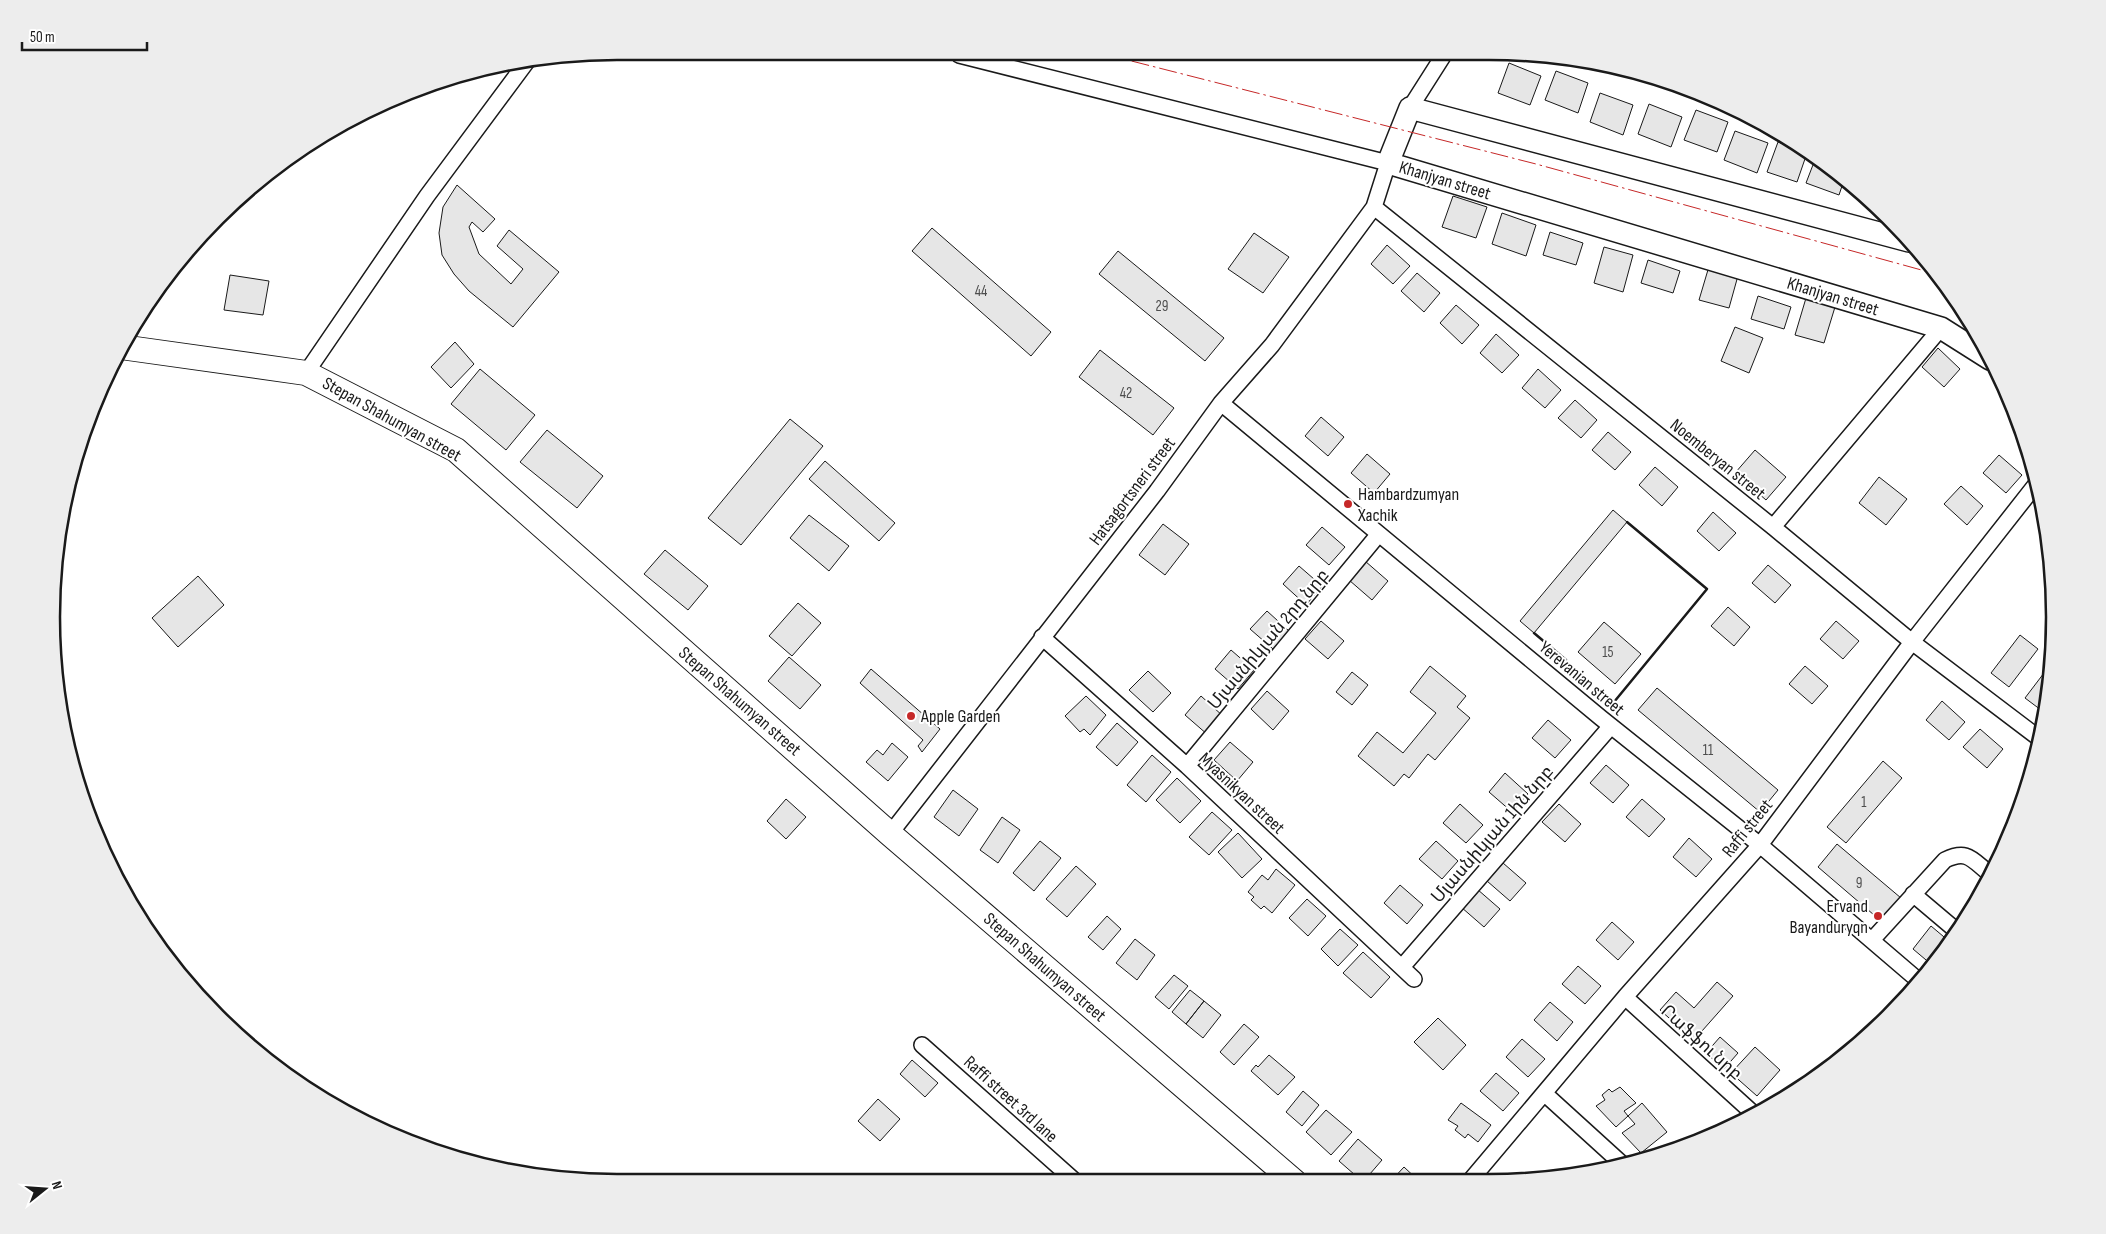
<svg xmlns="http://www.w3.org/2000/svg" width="2106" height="1234" viewBox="0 0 2106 1234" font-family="'Sofia Sans Condensed','Noto Sans Armenian',sans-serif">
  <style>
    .building { fill: #e6e6e6; stroke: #1a1a1a }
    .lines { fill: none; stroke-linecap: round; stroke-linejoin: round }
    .street-casing { stroke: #1a1a1a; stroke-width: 18 }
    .secondary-casing { stroke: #1a1a1a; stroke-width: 24 }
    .primary-casing { stroke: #1a1a1a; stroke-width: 26 }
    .street { stroke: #fff; stroke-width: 15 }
    .secondary { stroke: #fff; stroke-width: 21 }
    .primary { stroke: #fff; stroke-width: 24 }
    .wall { stroke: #1a1a1a; stroke-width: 2.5 }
    .power { stroke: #c62828; stroke-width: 1; stroke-dasharray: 18 4 2.5 4; stroke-linecap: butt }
    .poi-dot { fill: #c62828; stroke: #fff; stroke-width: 2 }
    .labels { text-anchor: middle; stroke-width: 4; stroke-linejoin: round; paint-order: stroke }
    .number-label { font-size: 15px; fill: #4d4d4d }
    .street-label { font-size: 18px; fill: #1a1a1a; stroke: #fff }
    .poi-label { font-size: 18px; fill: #1a1a1a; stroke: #fff; text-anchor: start }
    .rim { fill: none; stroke: #1a1a1a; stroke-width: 2.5 }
  </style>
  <rect width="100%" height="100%" fill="#fff"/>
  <path class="building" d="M1509,63L1541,76L1530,105L1498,93Z
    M1556,71L1588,83L1578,113L1545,100Z
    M1600,93L1633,105L1623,135L1590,122Z
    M1649,104L1682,117L1671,147L1638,134Z
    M1696,110L1728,122L1717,152L1684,140Z
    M1735,131L1768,143L1757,173L1724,160Z
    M1778,142L1807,153L1797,182L1767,172Z
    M1816,157L1844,180L1839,195L1806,183Z
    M457,185L495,219L483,232L472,222L469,227L479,254L511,284L523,269L497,246L509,230L559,272L513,327L469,291L454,274L442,255L439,233L443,207Z
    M1853,187L1865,198L1851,192Z
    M1453,196L1487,207L1476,238L1442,227Z
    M1502,213L1536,225L1526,256L1492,244Z
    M932,228L1051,332L1031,356L912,251Z
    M1550,232L1583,243L1576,265L1543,255Z
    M1254,233L1289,257L1263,293L1228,269Z
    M1387,245L1410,266L1393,284L1371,264Z
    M1604,247L1633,255L1623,292L1594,283Z
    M1118,251L1224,338L1205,361L1099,274Z
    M1648,260L1680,271L1673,293L1641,283Z
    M1710,263L1739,272L1729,308L1699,300Z
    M1417,273L1440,293L1424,312L1401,291Z
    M230,275L269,281L263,315L224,310Z
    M1758,296L1791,307L1784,329L1751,319Z
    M1806,298L1835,307L1824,343L1795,335Z
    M1456,305L1479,325L1462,344L1440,323Z
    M1735,327L1763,338L1749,373L1721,361Z
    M1496,334L1519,355L1502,373L1480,353Z
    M455,342L474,364L451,388L431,367Z
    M1938,348L1960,369L1944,387L1922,367Z
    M1100,350L1174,408L1153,435L1079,377Z
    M480,369L535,415L506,450L451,404Z
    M1538,369L1561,390L1545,408L1522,388Z
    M1575,400L1597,420L1581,438L1558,418Z
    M1321,417L1344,437L1328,456L1305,436Z
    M790,419L823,446L741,545L708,518Z
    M2018,421L2023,438L2012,428Z
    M547,430L603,476L577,508L520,462Z
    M1608,432L1631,452L1615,470L1592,450Z
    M1755,450L1786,477L1766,500L1735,473Z
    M1367,454L1390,474L1374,493L1351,473Z
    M1999,455L2022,475L2006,493L1983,473Z
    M825,461L895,523L879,541L809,479Z
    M1655,467L1678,487L1662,506L1639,485Z
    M1879,477L1907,499L1886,525L1859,503Z
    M1961,486L1983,506L1967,525L1944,504Z
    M1613,510L1627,522L1534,633L1520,621Z
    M1713,512L1736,533L1719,551L1697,531Z
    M809,515L849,546L829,571L790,538Z
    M1163,524L1189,544L1165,575L1139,555Z
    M1322,527L1345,547L1329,565L1306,545Z
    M665,550L708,586L688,610L644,574Z
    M1365,561L1388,581L1372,600L1349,580Z
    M1768,565L1791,585L1775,603L1752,583Z
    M1299,566L1322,586L1306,605L1283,584Z
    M198,576L224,605L178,647L152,618Z
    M798,603L821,623L792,656L769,636Z
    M1728,607L1750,627L1734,646L1711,626Z
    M1267,611L1289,631L1273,649L1250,629Z
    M1321,621L1344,641L1328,659L1305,639Z
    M1836,621L1859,641L1843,659L1820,639Z
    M1604,622L1641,654L1615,684L1578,652Z
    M2020,635L2038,649L2009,687L1991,673Z
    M1231,650L1254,670L1238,689L1215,669Z
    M789,657L821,685L800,709L768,681Z
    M1430,666L1466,696L1457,707L1470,718L1435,760L1428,754L1409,778L1404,774L1394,786L1358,756L1377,732L1403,753L1436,713L1410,692Z
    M1805,666L1828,686L1812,704L1789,684Z
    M871,669L940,729L922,752L918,746L923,740L860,683Z
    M1148,671L1171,693L1153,712L1129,690Z
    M1352,672L1368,685L1352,705L1336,692Z
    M2044,673L2049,677L2045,713L2025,698Z
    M1657,688L1778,790L1760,812L1638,710Z
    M1267,691L1289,711L1273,730L1251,709Z
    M1086,696L1106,715L1090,735L1084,729L1080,732L1065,716Z
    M1201,696L1224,717L1208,735L1185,715Z
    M1942,701L1965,722L1949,740L1926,720Z
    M1548,720L1571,740L1555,758L1532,738Z
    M1117,723L1138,742L1117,766L1096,747Z
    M1980,729L2003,749L1987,768L1963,747Z
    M1230,742L1253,762L1237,781L1214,760Z
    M892,743L908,757L888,781L866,762L877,750L883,755Z
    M1152,755L1171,772L1146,802L1127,785Z
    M1883,761L1902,778L1846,843L1827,827Z
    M1606,765L1629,785L1613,803L1590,783Z
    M1505,773L1528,794L1512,812L1489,792Z
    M1177,778L1201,801L1180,823L1156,800Z
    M953,790L978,809L959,836L934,817Z
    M786,799L806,817L786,839L767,821Z
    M1642,799L1665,819L1649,837L1626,817Z
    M1460,804L1483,825L1466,843L1443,823Z
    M1559,804L1581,824L1565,842L1542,822Z
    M1212,812L1232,830L1209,855L1189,837Z
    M1002,817L1020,830L998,863L980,850Z
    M1238,833L1262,859L1242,878L1218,852Z
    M1689,838L1712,859L1696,877L1673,857Z
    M1040,841L1061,858L1034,891L1013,873Z
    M1436,841L1458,861L1442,879L1419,859Z
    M1837,844L1901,898L1881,921L1818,867Z
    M1503,863L1526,883L1510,901L1487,881Z
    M1076,866L1096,884L1067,917L1046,899Z
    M1276,869L1295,885L1272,913L1264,906L1261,909L1251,900L1254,897L1248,892L1262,875L1268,880Z
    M1400,885L1423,905L1407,924L1384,903Z
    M1477,889L1500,909L1484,927L1461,907Z
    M1307,899L1326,916L1308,936L1289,918Z
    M1107,916L1121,929L1103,950L1088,937Z
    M1612,922L1634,942L1618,960L1596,940Z
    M1931,926L1950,942L1932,965L1913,949Z
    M1340,929L1358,945L1338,966L1321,949Z
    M1135,939L1155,955L1137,980L1116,963Z
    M1363,952L1390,977L1371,998L1343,973Z
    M1578,966L1601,986L1585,1004L1562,984Z
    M1174,975L1188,986L1169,1009L1155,997Z
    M1717,982L1733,996L1694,1040L1660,1010L1676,992L1694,1008Z
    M1190,990L1204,1001L1186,1024L1172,1012Z
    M1204,1001L1221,1015L1203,1038L1186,1024Z
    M1550,1002L1573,1022L1557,1041L1534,1020Z
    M1438,1018L1466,1045L1443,1070L1414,1042Z
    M1244,1024L1259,1037L1234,1065L1220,1052Z
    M1720,1037L1738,1053L1724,1069L1706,1053Z
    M1522,1039L1545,1059L1528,1077L1506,1057Z
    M1755,1047L1780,1070L1757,1096L1731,1073Z
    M1269,1055L1295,1077L1278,1095L1251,1071L1256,1065L1258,1067Z
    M912,1060L938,1083L925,1097L900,1074Z
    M1496,1073L1519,1093L1503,1111L1480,1091Z
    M1620,1087L1636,1103L1624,1111L1628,1116L1616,1127L1596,1106L1605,1100L1602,1095L1609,1089L1612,1092Z
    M1303,1091L1319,1105L1302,1126L1286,1112Z
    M878,1099L900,1119L880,1141L858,1121Z
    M1461,1103L1491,1125L1478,1142L1468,1134L1465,1138L1455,1130L1458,1126L1448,1120Z
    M1642,1103L1667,1132L1641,1153L1622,1133L1635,1124L1628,1116Z
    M1326,1110L1352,1132L1331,1155L1306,1132Z
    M1358,1139L1382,1160L1363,1182L1339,1161Z
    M1404,1167L1420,1182H1390Z
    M825,1176L832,1182H821Z
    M837,1176L844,1182H832Z"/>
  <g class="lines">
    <g class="street-casing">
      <path id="street" d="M1410,108L1445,53
        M1374,207L1773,527L1912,642L2040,739
        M306,373L427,196L528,60
        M1221,403L1601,718L1760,845L1919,981
        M1773,527L1941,328
        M1042,637L1187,766L1414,979
        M1187,766L1378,535
        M890,834L1157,491L1221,403L1272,345L1374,207L1388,163L959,55
        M1913,894L1958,932
        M1872,940L1945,860C1968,849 1972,860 1990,874
        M1402,967L1611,726
        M1625,997L1755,1115
        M922,1045L1076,1182
        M1544,1093L1621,1163
        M1469,1182L1625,997L1760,845L1912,642L2037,483"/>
    </g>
    <g class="secondary-casing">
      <path id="secondary" d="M1909,241L1410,108L1388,163L1941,328L1990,359"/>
    </g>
    <g class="primary-casing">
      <path id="primary" d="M121,347L306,373L456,450L890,834L1295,1182"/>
    </g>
    <use href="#street" class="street"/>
    <use href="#secondary" class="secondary"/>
    <use href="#primary" class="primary"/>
    <path class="wall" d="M1534,633L1566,660
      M1614,702L1707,589L1627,522"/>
    <path class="power" d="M1104,54L1536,164L1936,274"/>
  </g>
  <g class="poi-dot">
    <circle cx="1348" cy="504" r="5"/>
    <circle cx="911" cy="716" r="5"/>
    <circle cx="1878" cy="916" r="5"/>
  </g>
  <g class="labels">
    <g class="number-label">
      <text x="981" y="296">44</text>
      <text x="1162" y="311">29</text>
      <text x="1126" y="398">42</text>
      <text x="1608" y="657">15</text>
      <text x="1708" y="755">11</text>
      <text x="1864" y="807">1</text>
      <text x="1859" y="888">9</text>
    </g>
    <g class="street-label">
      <text transform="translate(1445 180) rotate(17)" y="6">Khanjyan street</text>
      <text transform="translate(1833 296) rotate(17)" y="6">Khanjyan street</text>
      <text transform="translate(392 419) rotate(29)" y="6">Stepan Shahumyan street</text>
      <text transform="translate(1718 459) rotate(39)" y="6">Noemberyan street</text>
      <text transform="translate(1132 491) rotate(-53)" y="6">Hatsagortsneri street</text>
      <text transform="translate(1268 639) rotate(-50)" y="6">Մյասնիկյան 2րդ նրբ</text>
      <text transform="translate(1582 678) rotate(40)" y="6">Yerevanian street</text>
      <text transform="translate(740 701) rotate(41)" y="6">Stepan Shahumyan street</text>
      <text transform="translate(1242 793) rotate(43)" y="6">Myasnikyan street</text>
      <text transform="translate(1747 828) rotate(-51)" y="6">Raffi street</text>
      <text transform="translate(1492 834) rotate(-49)" y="6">Մյասնիկյան 1ին նրբ</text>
      <text transform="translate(1045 967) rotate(41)" y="6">Stepan Shahumyan street</text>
      <text transform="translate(1702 1042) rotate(42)" y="6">Րաֆֆու նրբ</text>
      <text transform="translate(1011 1099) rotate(42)" y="6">Raffi street 3rd lane</text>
    </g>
    <g class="poi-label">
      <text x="1358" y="500">Hambardzumyan<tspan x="1358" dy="21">Xachik</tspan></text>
      <text x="921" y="722">Apple Garden</text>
      <text x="1868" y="912" text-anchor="end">Ervand<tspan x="1868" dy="21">Bayanduryqn</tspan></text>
    </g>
  </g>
  <path d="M0 0H2106V1234H0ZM617 60H1489A557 557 0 0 1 2046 617V617A557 557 0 0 1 1489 1174H617A557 557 0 0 1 60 617V617A557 557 0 0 1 617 60Z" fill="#ededed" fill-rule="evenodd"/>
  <path class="rim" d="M617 60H1489A557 557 0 0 1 2046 617V617A557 557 0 0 1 1489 1174H617A557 557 0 0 1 60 617V617A557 557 0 0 1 617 60Z"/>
  <g transform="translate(45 1189) rotate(73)" stroke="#ffffff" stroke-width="4" paint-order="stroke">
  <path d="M0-4L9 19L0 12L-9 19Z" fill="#1a1a1a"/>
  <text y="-8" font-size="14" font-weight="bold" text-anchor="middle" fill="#1a1a1a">N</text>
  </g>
  <path d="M22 42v8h125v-8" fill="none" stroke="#1a1a1a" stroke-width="2.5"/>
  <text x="30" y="42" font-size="15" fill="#1a1a1a" stroke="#ffffff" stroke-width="4" paint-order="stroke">50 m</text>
</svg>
